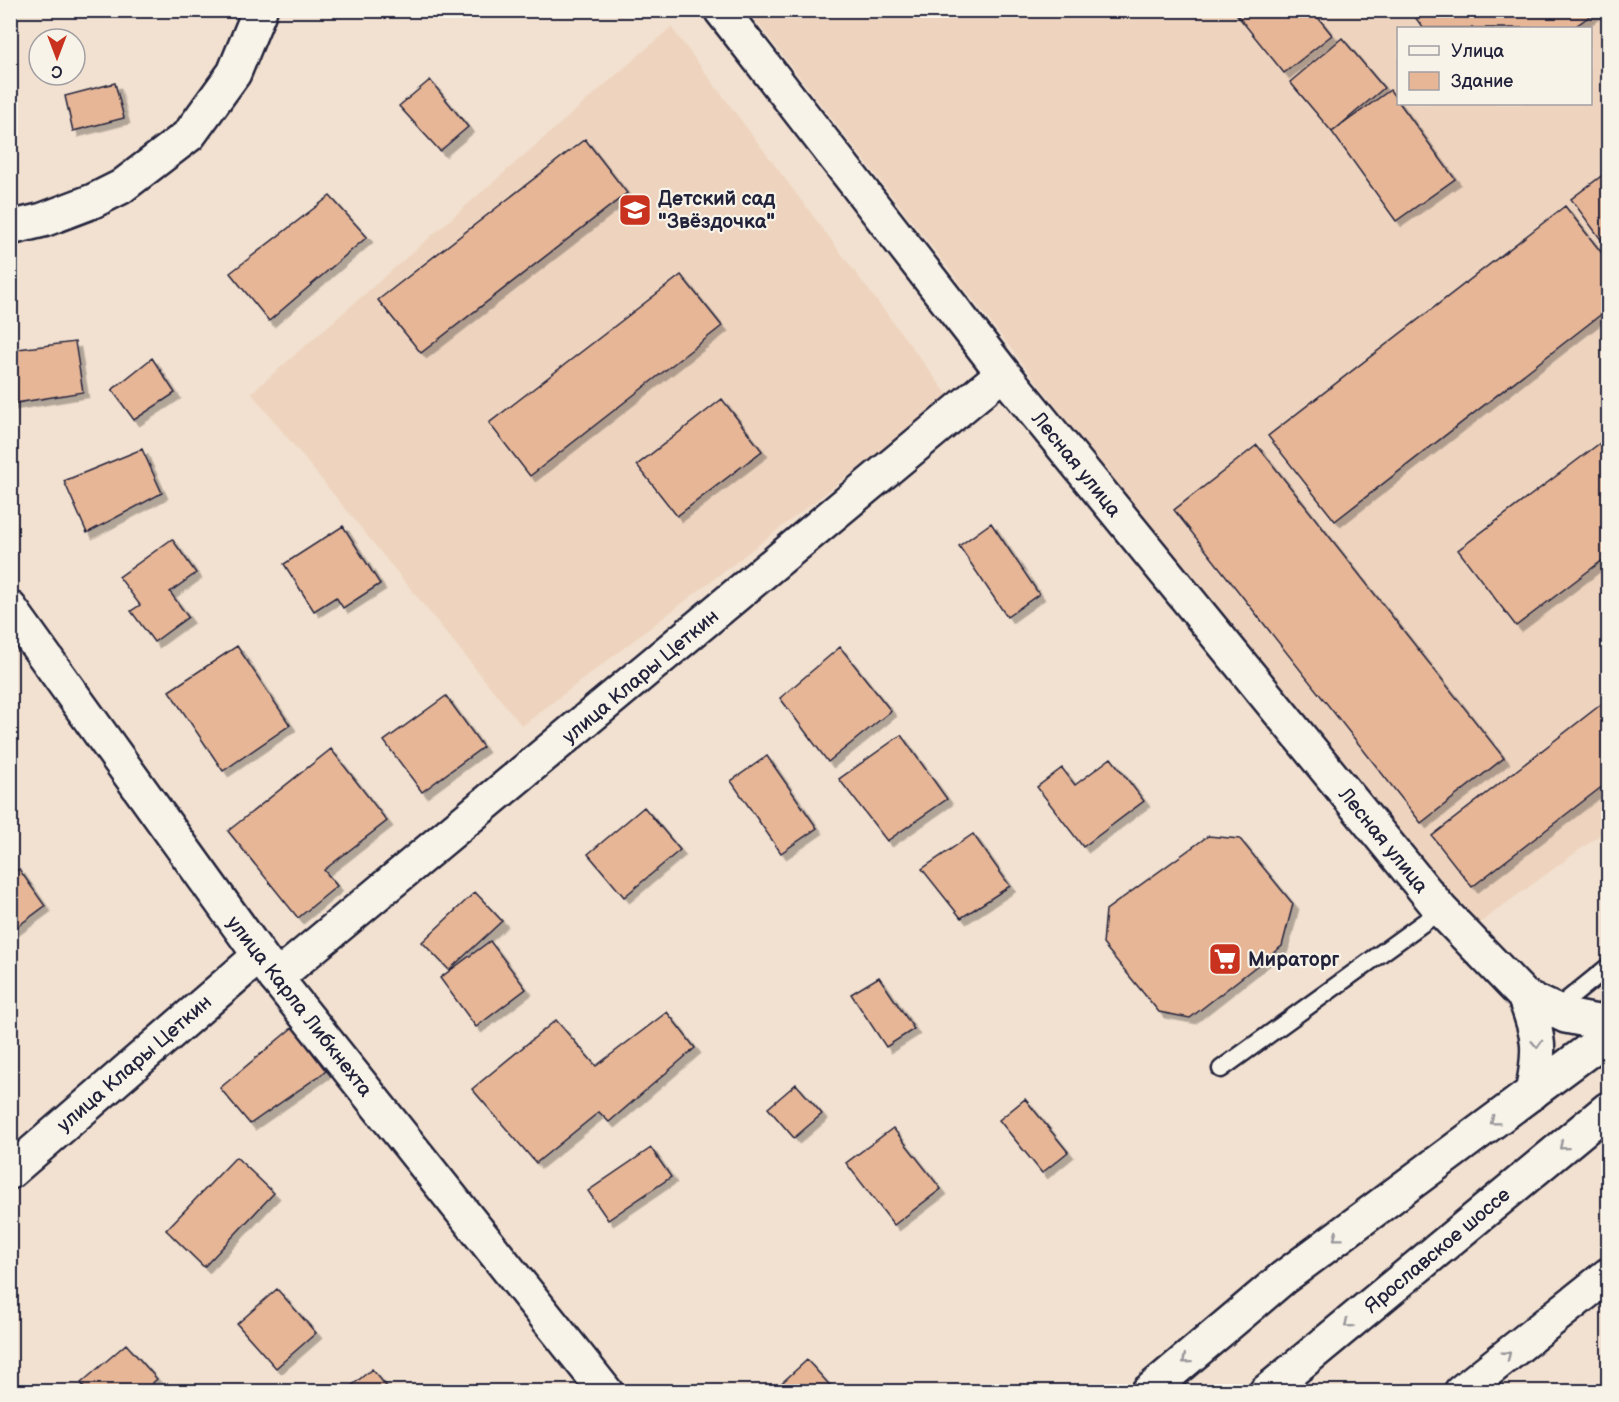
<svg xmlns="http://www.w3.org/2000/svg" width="1619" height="1402" viewBox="0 0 1619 1402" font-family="'Balsamiq Sans',sans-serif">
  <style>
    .built { fill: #eed4bf; fill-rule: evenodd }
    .building { fill: #e6b697; stroke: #22223b; stroke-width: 1.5; filter: url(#shadow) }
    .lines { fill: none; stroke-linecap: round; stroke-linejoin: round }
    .lane-casing { stroke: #22223b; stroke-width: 21 }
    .street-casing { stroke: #22223b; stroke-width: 38 }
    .secondary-casing { stroke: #22223b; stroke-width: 38 }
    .highway-casing { stroke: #22223b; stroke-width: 38 }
    .lane { stroke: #f7f3e8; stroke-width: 16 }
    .street { stroke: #f7f3e8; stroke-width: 33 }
    .secondary { stroke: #f7f3e8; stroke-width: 33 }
    .highway { stroke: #f7f3e8; stroke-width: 33 }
    .oneway { stroke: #97959a }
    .labels { text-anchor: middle; stroke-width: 4.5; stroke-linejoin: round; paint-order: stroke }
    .poi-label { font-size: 20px; font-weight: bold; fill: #22223b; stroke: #f7f3e8; text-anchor: start }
    .street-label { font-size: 20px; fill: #22223b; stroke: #f7f3e8 }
  </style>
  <defs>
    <filter id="shadow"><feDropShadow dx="5.5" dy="5.5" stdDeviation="0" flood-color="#0004"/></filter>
  </defs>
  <rect width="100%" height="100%" fill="#f2e1d0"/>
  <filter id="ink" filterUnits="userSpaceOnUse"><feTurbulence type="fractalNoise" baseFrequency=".0167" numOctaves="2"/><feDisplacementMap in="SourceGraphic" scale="12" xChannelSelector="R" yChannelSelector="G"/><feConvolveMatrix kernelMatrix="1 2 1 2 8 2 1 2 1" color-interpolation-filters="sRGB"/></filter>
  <g filter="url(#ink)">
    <path class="built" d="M748,11H1608V829L1466,933ZM1398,28H1590V104H1398Z
      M671,27L950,398L522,726L251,393Z"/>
    <path class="building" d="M1233,10H1312L1332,35L1284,73Z
      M1410,10H1598L1573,28H1423Z
      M1342,38L1384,88L1332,132L1290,82Z
      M430,80L468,127L440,151L399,106Z
      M115,83L124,118L73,131L65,96Z
      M1390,90L1455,179L1396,221L1332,132Z
      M585,139L627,193L421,353L378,300Z
      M1608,171V249L1571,199Z
      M330,196L367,237L269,321L230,273Z
      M1565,206L1608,261V309L1335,521L1268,436Z
      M681,275L722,326L530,476L489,423Z
      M75,342L83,392L10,404V350Z
      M152,358L175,393L134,420L112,390Z
      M722,399L762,451L677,516L637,465Z
      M1608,437V556L1516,626L1458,550Z
      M1257,445L1504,758L1421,823L1174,510Z
      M142,449L162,493L87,533L64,481Z
      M991,523L1039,594L1007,617L959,546Z
      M343,526L380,584L343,608L336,597L314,611L284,564Z
      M172,539L196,573L170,592L188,617L154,642L131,611L140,605L119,577Z
      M237,646L290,725L223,771L169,691Z
      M840,647L891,711L828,762L780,698Z
      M446,696L483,747L422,792L384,741Z
      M1608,699V782L1472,887L1432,836Z
      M901,735L947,799L887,841L839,779Z
      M331,749L387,821L324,870L337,886L298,918L228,831Z
      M767,756L817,828L781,853L731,781Z
      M1111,758L1144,801L1083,847L1037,787L1062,768L1075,785Z
      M644,807L680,850L624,897L588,854Z
      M973,834L1010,886L961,918L922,869Z
      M1208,836L1240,839L1293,904L1282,946L1190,1018L1159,1012L1103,944L1106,910Z
      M19,869L45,906L10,932V875Z
      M475,892L502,921L449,970L422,942Z
      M490,941L526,989L476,1027L440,978Z
      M879,977L914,1029L886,1047L851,994Z
      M667,1012L695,1048L609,1122L599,1112L536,1163L472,1089L556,1020L596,1066Z
      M293,1027L326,1071L250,1124L220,1088Z
      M796,1084L822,1114L794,1138L768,1108Z
      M1025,1099L1068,1152L1042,1173L999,1120Z
      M893,1128L941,1189L894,1225L846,1163Z
      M651,1148L671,1177L608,1220L588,1191Z
      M236,1157L274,1193L204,1267L166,1230Z
      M277,1289L316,1333L276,1368L237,1324Z
      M126,1344L157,1379L143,1392H88L81,1383Z
      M807,1360L836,1392H775L774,1390Z
      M372,1369L391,1392H344Z"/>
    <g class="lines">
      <g class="lane-casing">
        <path id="lane" d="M1555,1010L1608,967
          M1221,1069L1441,910"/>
      </g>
      <g class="street-casing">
        <path id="street" d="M721,10L1003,373L1441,910L1524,996L1566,1016L1597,1022L1608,1020
          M10,228L43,220L93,201L121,187L189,135L234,73L260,10
          M276,978L1003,373
          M1524,996C1540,1037 1541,1050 1532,1093
          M10,1172L259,956"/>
      </g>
      <g class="secondary-casing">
        <path id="secondary" d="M10,608L276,978L606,1392
          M1148,1392L1283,1278L1608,1036"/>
      </g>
      <g class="highway-casing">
        <path id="highway" d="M1266,1392L1608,1109
          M1461,1392L1608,1275"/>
      </g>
      <use href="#lane" class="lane"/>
      <use href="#street" class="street"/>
      <use href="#secondary" class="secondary"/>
      <use href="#highway" class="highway"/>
    </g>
    <defs><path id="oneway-chevron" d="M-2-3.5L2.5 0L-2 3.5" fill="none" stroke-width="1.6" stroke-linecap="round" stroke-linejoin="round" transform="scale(1.5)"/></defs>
    <g class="oneway">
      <use href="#oneway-chevron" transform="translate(1537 1044) rotate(87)"/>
      <use href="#oneway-chevron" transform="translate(1494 1121) rotate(143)"/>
      <use href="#oneway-chevron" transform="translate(1563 1146) rotate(140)"/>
      <use href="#oneway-chevron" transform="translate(1337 1237) rotate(143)"/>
      <use href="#oneway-chevron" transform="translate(1348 1324) rotate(140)"/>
      <use href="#oneway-chevron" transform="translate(1507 1355) rotate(-38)"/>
      <use href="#oneway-chevron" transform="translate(1186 1360) rotate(140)"/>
    </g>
  </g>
  <defs>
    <g id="school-square" transform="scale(1.725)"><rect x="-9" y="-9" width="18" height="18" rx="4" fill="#c8321e" stroke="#f7f3e8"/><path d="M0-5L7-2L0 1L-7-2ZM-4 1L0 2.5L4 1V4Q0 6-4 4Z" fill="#fff"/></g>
    <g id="supermarket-square" transform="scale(1.725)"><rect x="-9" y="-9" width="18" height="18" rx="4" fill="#c8321e" stroke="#f7f3e8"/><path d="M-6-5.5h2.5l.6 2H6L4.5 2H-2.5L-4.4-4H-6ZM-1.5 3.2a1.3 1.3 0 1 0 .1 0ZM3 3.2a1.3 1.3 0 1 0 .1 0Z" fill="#fff"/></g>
  </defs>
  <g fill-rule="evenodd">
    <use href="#school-square" x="635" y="210"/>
    <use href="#supermarket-square" x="1225" y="959"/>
  </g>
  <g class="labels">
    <g class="poi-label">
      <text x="658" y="205">Детский сад<tspan x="658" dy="23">"Звёздочка"</tspan></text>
      <text x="1248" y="966">Мираторг</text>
    </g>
    <g class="street-label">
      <text transform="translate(1077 464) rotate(51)" y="7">Лесная улица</text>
      <text transform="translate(640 676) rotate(-40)" y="7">улица Клары Цеткин</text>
      <text transform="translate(1384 840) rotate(51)" y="7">Лесная улица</text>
      <text transform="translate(300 1006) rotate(52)" y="7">улица Карла Либкнехта</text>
      <text transform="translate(134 1063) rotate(-41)" y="7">улица Клары Цеткин</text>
      <text transform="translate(1437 1250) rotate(-40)" y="7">Ярославское шоссе</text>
    </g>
  </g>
  <rect width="1619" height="1402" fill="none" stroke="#f7f3e8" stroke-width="36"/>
  <rect x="18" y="18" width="1583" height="1366" fill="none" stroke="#22223b" stroke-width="2" filter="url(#ink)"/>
  <rect x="1397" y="27" width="195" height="78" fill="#f7f3e8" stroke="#a29fa3" stroke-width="1.5"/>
  <rect x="1409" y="46" width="30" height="9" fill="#f7f3e8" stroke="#a29fa3" stroke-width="1.5"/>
  <text x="1451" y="57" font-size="18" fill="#22223b">Улица</text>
  <rect x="1409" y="72" width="30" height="18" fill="#e6b697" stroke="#a29fa3" stroke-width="1.5"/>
  <text x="1451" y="87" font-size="18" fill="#22223b">Здание</text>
  <g transform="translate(57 57) rotate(180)"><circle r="28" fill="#f7f3e8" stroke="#a29fa3" stroke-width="1.5"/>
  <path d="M0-4.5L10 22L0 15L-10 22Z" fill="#c8321e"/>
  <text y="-9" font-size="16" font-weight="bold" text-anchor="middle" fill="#22223b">С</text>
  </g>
</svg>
